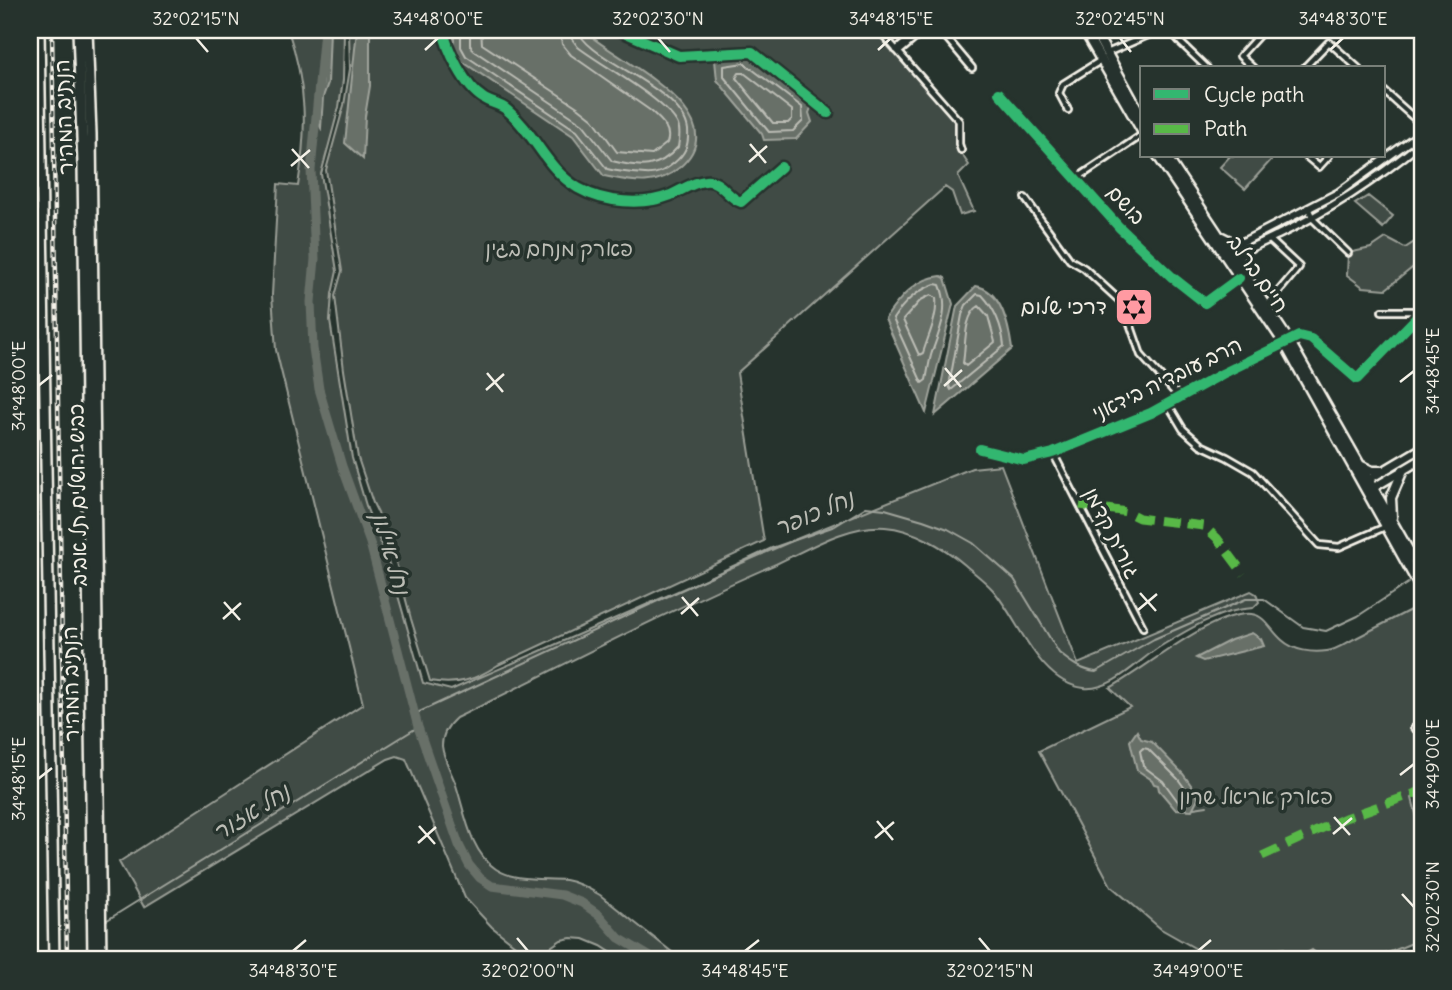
<svg xmlns="http://www.w3.org/2000/svg" width="1452" height="990" viewBox="0 0 1452 990" font-family="Delius,'Playpen Sans Hebrew',sans-serif">
  <style>
    .green { fill: #414b45; stroke: #9a9e96; stroke-width: 2 }
    .water { fill: #676f68; stroke: #9fa39b; stroke-width: 2 }
    .lines { fill: none; stroke-linecap: round; stroke-linejoin: round }
    .shore { stroke: #bcbdb5; stroke-width: 2 }
    .stream { stroke: #9fa39b; stroke-width: 2 }
    .river { stroke: #676f68; stroke-width: 9 }
    .minor-casing { stroke: #f4f1e8; stroke-width: 10 }
    .tertiary-casing { stroke: #f4f1e8; stroke-width: 11 }
    .secondary-casing { stroke: #f4f1e8; stroke-width: 12 }
    .primary-casing { stroke: #f4f1e8; stroke-width: 13 }
    .motorway-casing { stroke: #f4f1e8; stroke-width: 14 }
    .minor { stroke: #26332d; stroke-width: 4.5 }
    .tertiary { stroke: #26332d; stroke-width: 6 }
    .secondary { stroke: #26332d; stroke-width: 7 }
    .primary { stroke: #26332d; stroke-width: 8 }
    .motorway { stroke: #26332d; stroke-width: 9 }
    .rail-casing { stroke: #f4f1e8; stroke-width: 4.5 }
    .rail { stroke: #26332d; stroke-width: 2; stroke-dasharray: 5; stroke-linecap: butt }
    .quiet { stroke: #58b947; stroke-width: 9; stroke-dasharray: 18 9; stroke-linecap: butt }
    .cycleway-casing { stroke: #26332d; stroke-width: 15 }
    .cycleway { stroke: #33b770; stroke-width: 10 }
    .ticks { fill: none; stroke: #f4f1e8; stroke-width: 2.5 }
    .labels { text-anchor: middle; stroke-width: 7; stroke-linejoin: round; paint-order: stroke }
    .street-label { font-size: 21px; fill: #f4f1e8; stroke: #26332d }
    .park-label { font-size: 21px; fill: #bebfb7; stroke: #26332d }
    .poi-label { font-size: 21px; fill: #f4f1e8; stroke: #26332d; text-anchor: end }
    .water-label { font-size: 23px; font-style: italic; fill: #bcbdb5; stroke: #26332d }
    .neatline { fill: none; stroke: #f4f1e8; stroke-width: 2.5 }
    .ticks-label { font-size: 18px; text-anchor: middle; fill: #f4f1e8 }
  </style>
  <rect width="100%" height="100%" fill="#26332d"/>
  <filter id="ink" filterUnits="userSpaceOnUse"><feTurbulence type="fractalNoise" baseFrequency=".0143" numOctaves="2"/><feDisplacementMap in="SourceGraphic" scale="14" xChannelSelector="R" yChannelSelector="G"/><feConvolveMatrix kernelMatrix="1 2 1 2 8 2 1 2 1" color-interpolation-filters="sRGB"/></filter>
  <g filter="url(#ink)">
    <path class="green" d="M288,30H344L343,80L339,107L321,174L337,271L332,294L330,321L352,458L367,509L389,564L423,683L451,690L799,538L972,468L1001,465L1078,664L1251,591L1256,594L1259,602L1253,608C1219,610 1189,629 1161,646C1138,660 1113,691 1084,688C1039,683 1019,620 993,590C985,581 974,573 965,565C944,547 913,529 885,527C848,524 808,549 776,564C667,611 562,666 456,718C448,725 442,734 442,746C443,757 451,772 455,782C465,811 469,851 496,869C516,882 542,878 565,880C577,882 590,889 600,895L682,960H623L601,946L584,939L571,938L561,940L542,953L524,952L492,927L465,898L406,759L397,756L388,759L144,907L119,862L363,704L276,350L272,295L278,184L298,186C307,128 307,86 288,30Z
      M349,30H876L957,122C955,141 958,150 969,165L958,176L974,211L960,215L952,192L945,187L737,373L764,541L498,665C475,680 457,686 430,681L411,619L389,536L373,503L358,458L344,370L335,296L342,271L326,170L344,105L350,69Z
      M1230,156H1269L1272,159L1245,189L1220,167Z
      M1368,196L1393,216L1383,228L1355,204Z
      M1386,238L1405,248L1419,239L1422,248V260L1386,289L1363,287L1347,275L1348,253L1371,248Z
      M1418,606L1422,616V794L1412,798L1422,837V939L1371,960H1325L1312,950L1295,960L1284,948L1216,960L1161,929L1111,886L1039,751L1130,707L1110,688C1148,667 1203,618 1245,614C1265,612 1269,629 1282,640C1294,651 1312,653 1327,651C1337,650 1347,642 1356,638C1377,627 1397,617 1418,606Z"/>
    <path class="water" d="M323,30H330L328,83L323,97L321,128L317,120L323,81Z
      M357,30H370V86L365,116L363,159L345,143Z
      M454,30H583C613,59 741,114 680,167C656,188 633,182 604,176L573,136L460,60L454,49Z
      M744,56L750,57L812,105L809,113L812,122L796,139L764,140L762,134L717,80L715,60Z
      M941,276L945,278L953,304L926,413L885,319C899,299 915,278 941,276Z
      M976,286C1002,290 1009,327 1012,349L935,415L957,306Z
      M1252,633L1261,639L1264,646L1203,661L1196,658L1231,640Z
      M1137,731L1141,739L1152,742L1183,774L1196,792L1198,798L1192,810L1175,809L1159,790L1158,785L1154,784L1152,780L1137,770L1130,741Z"/>
    <g class="lines">
      <path class="shore" d="M461,30V47L466,56L577,131L607,169C619,172 632,173 645,174C657,175 664,171 674,163C685,154 689,146 688,130C683,87 582,58 579,30
        M470,30V45L473,50L583,124L612,161C640,168 658,170 678,147C679,140 681,132 678,125C668,101 601,65 578,47L572,39L570,30
        M481,30L482,44L579,108L593,119L617,152L652,155L667,143C672,129 661,120 651,111L571,55L562,44L560,30
        M744,63L802,107L803,121L793,131L769,132L724,77V66Z
        M739,73H744L792,110V119L788,123H773L736,78Z
        M935,284L940,285C950,309 940,330 932,352C929,361 928,371 926,380L922,383L893,319C904,302 916,291 935,284Z
        M977,294L982,295C996,310 1002,326 1004,346L951,390L949,386L962,315L966,305Z
        M931,295L936,298C938,317 928,336 923,353L919,355L903,320L921,300Z
        M979,306L988,316L995,342L966,366L963,363C966,347 963,315 979,306Z
        M1143,748L1148,749L1178,779L1189,794L1186,804L1179,803L1163,781L1143,766L1140,751Z"/>
      <path class="stream" d="M415,714L772,548L835,526L866,507L885,509L923,520L948,529L973,543L1014,579L1059,653C1071,663 1081,670 1096,672L1154,639L1246,599H1264L1303,627L1326,631L1358,616L1408,583
        M1194,808L1207,806
        M104,922L418,727"/>
      <path class="river" d="M324,30L311,170L315,259L311,302L313,348L319,389L342,466L370,543L418,727L459,845L469,865L480,878L492,886L562,895L582,903L599,915L619,938L656,960"/>
      <g class="minor-casing">
        <path id="minor" d="M879,30L959,121V144L961,150
          M940,30L972,68
          M1170,30L1182,44L1207,68
          M896,50L920,30
          M899,52L925,30
          M1107,53L1160,30
          M1253,68L1240,56L1259,35
          M1304,68L1329,42L1358,68
          M1384,91L1422,125
          M999,93L1119,227L1172,277L1205,303L1239,278
          M1068,110L1059,93L1063,84L1103,59
          M1306,156L1319,167L1329,156
          M1076,179L1142,135
          M1025,198L1070,260L1084,268L1119,300L1126,312L1141,355L1179,397
          M1309,210L1313,219L1348,253
          M1269,303L1299,267L1269,239
          M1382,311H1421
          M1168,404L1183,429L1201,445L1227,457L1253,472L1319,545L1339,547L1385,527
          M980,449L1024,460L1053,453L1151,413L1222,374L1299,336L1311,339L1357,379L1422,312
          M1053,453L1143,627
          M1414,728L1422,731"/>
      </g>
      <g class="tertiary-casing">
        <path id="tertiary" d="M1235,246L1338,193L1422,132
          M1228,255C1246,252 1262,242 1278,235C1331,210 1377,179 1422,142"/>
      </g>
      <g class="secondary-casing">
        <path id="secondary" d="M1366,485L1373,477L1422,448
          M1368,488H1373L1422,459"/>
      </g>
      <g class="primary-casing">
        <path id="primary" d="M1084,30L1142,131
          M1094,30L1142,117
          M1158,156L1286,346L1422,591
          M1166,156L1291,344L1422,574
          M1222,237L1238,245
          M1239,267V260L1243,251
          M1362,466L1372,471H1384
          M1392,517L1391,498L1403,470"/>
      </g>
      <g class="motorway-casing">
        <path id="motorway" d="M39,30L54,960
          M78,30L83,164L93,960
          M87,30L91,134L101,960"/>
      </g>
      <use href="#minor" class="minor"/>
      <use href="#tertiary" class="tertiary"/>
      <use href="#secondary" class="secondary"/>
      <use href="#primary" class="primary"/>
      <use href="#motorway" class="motorway"/>
      <g class="rail-casing">
        <path id="rail" d="M52,30L67,960"/>
      </g>
      <use href="#rail" class="rail"/>
      <path class="quiet" d="M1080,505L1127,512L1139,518L1204,526L1217,538L1244,574
        M1262,856L1345,818L1422,791"/>
      <g class="cycleway-casing">
        <path id="cycleway" d="M443,30C447,50 465,87 483,98C490,103 500,104 507,110C535,133 546,169 578,188C604,203 643,206 671,195C682,190 693,182 705,181C721,179 727,198 741,202L781,167
          M619,30L679,56L752,52L828,113
          M999,93L1119,227L1172,277L1205,303L1239,278
          M980,449L1024,460L1053,453L1151,413L1222,374L1299,336L1311,339L1357,379L1422,312"/>
      </g>
      <use href="#cycleway" class="cycleway"/>
    </g>
  </g>
  <path class="ticks" d="M196,38L208,52M658,38L670,52M1120,38L1131,52M425,50L438,38M878,50L891,38M1330,50L1343,38M750,144L766,163M292,149L309,168M749,162L767,146M291,166L310,150M945,368L961,387M487,373L503,392M1400,382L1414,371M38,386L52,375M944,386L962,370M486,390L504,374M1140,593L1156,611M682,597L698,616M224,602L240,620M1138,610L1157,594M681,614L699,598M223,619L241,603M1400,775L1414,764M38,779L52,768M1334,817L1350,835M877,821L893,840M419,826L435,844M1333,834L1352,818M875,838L894,822M418,843L436,827M1402,894L1414,907M517,938L528,951M979,938L990,951M293,951L306,940M745,951L759,940M1198,951L1211,940"/>
  <defs>
    <g id="synagogue-square" transform="scale(2.0125)"><rect x="-9" y="-9" width="18" height="18" rx="4" fill="#ff9aa2" stroke="#26332d"/><path d="M0-6.5L5.6 3.2H-5.6ZM0 6.5L5.6-3.2H-5.6Z" fill="#111"/></g>
  </defs>
  <g fill-rule="evenodd">
    <use href="#synagogue-square" x="1134" y="307"/>
  </g>
  <g class="labels">
    <g class="street-label">
      <text transform="translate(64 117) rotate(-92)" y="7">הנתיב המהיר</text>
      <text transform="translate(1126 205) rotate(47)" y="7">בושם</text>
      <text transform="translate(1258 274) rotate(55)" y="7">חיים ברלב</text>
      <text transform="translate(1167 379) rotate(-26)" y="7">הרב עובדיה בידאני</text>
      <text transform="translate(78 495) rotate(-91)" y="7">כביש ירושלים תל אביב</text>
      <text transform="translate(1112 533) rotate(63)" y="7">גורית קדמן</text>
      <text transform="translate(71 684) rotate(-91)" y="7">הנתיב המהיר</text>
    </g>
    <g class="park-label">
      <text x="559" y="256">פארק מנחם בגין</text>
      <text x="1256" y="804">פארק אריאל שרון</text>
    </g>
    <g class="poi-label">
      <text x="1107" y="314">דרכי שלום</text>
    </g>
    <g class="water-label">
      <text transform="translate(814 513) rotate(-23)" y="8">נחל כופר</text>
      <text transform="translate(391 553) rotate(74)" y="8">נחל איילון</text>
      <text transform="translate(251 812) rotate(-32)" y="8">נחל אזור</text>
    </g>
  </g>
  <rect width="1452" height="990" fill="none" stroke="#26332d" stroke-width="77"/>
  <rect x="1140" y="66" width="245" height="91" fill="#26332d" stroke="#787f78" stroke-width="2"/>
  <rect x="1154" y="89" width="35" height="10" fill="#33b770" stroke="#787f78" stroke-width="2"/>
  <text x="1204" y="102" font-size="21" fill="#f4f1e8">Cycle path</text>
  <rect x="1154" y="124" width="35" height="10" fill="#58b947" stroke="#787f78" stroke-width="2"/>
  <text x="1204" y="136" font-size="21" fill="#f4f1e8">Path</text>
  <rect x="38" y="38" width="1376" height="913" class="neatline"/>
  <g class="ticks-label">
    <text x="196" y="25">32°02'15"N</text>
    <text x="438" y="25">34°48'00"E</text>
    <text x="658" y="25">32°02'30"N</text>
    <text x="891" y="25">34°48'15"E</text>
    <text x="1120" y="25">32°02'45"N</text>
    <text x="1343" y="25">34°48'30"E</text>
    <text transform="translate(1433 371) rotate(-90)" y="6">34°48'45"E</text>
    <text transform="translate(19 386) rotate(-90)" y="6">34°48'00"E</text>
    <text transform="translate(1433 764) rotate(-90)" y="6">34°49'00"E</text>
    <text transform="translate(19 779) rotate(-90)" y="6">34°48'15"E</text>
    <text transform="translate(1433 907) rotate(-90)" y="6">32°02'30"N</text>
    <text x="293" y="977">34°48'30"E</text>
    <text x="528" y="977">32°02'00"N</text>
    <text x="745" y="977">34°48'45"E</text>
    <text x="990" y="977">32°02'15"N</text>
    <text x="1198" y="977">34°49'00"E</text>
  </g>
</svg>
